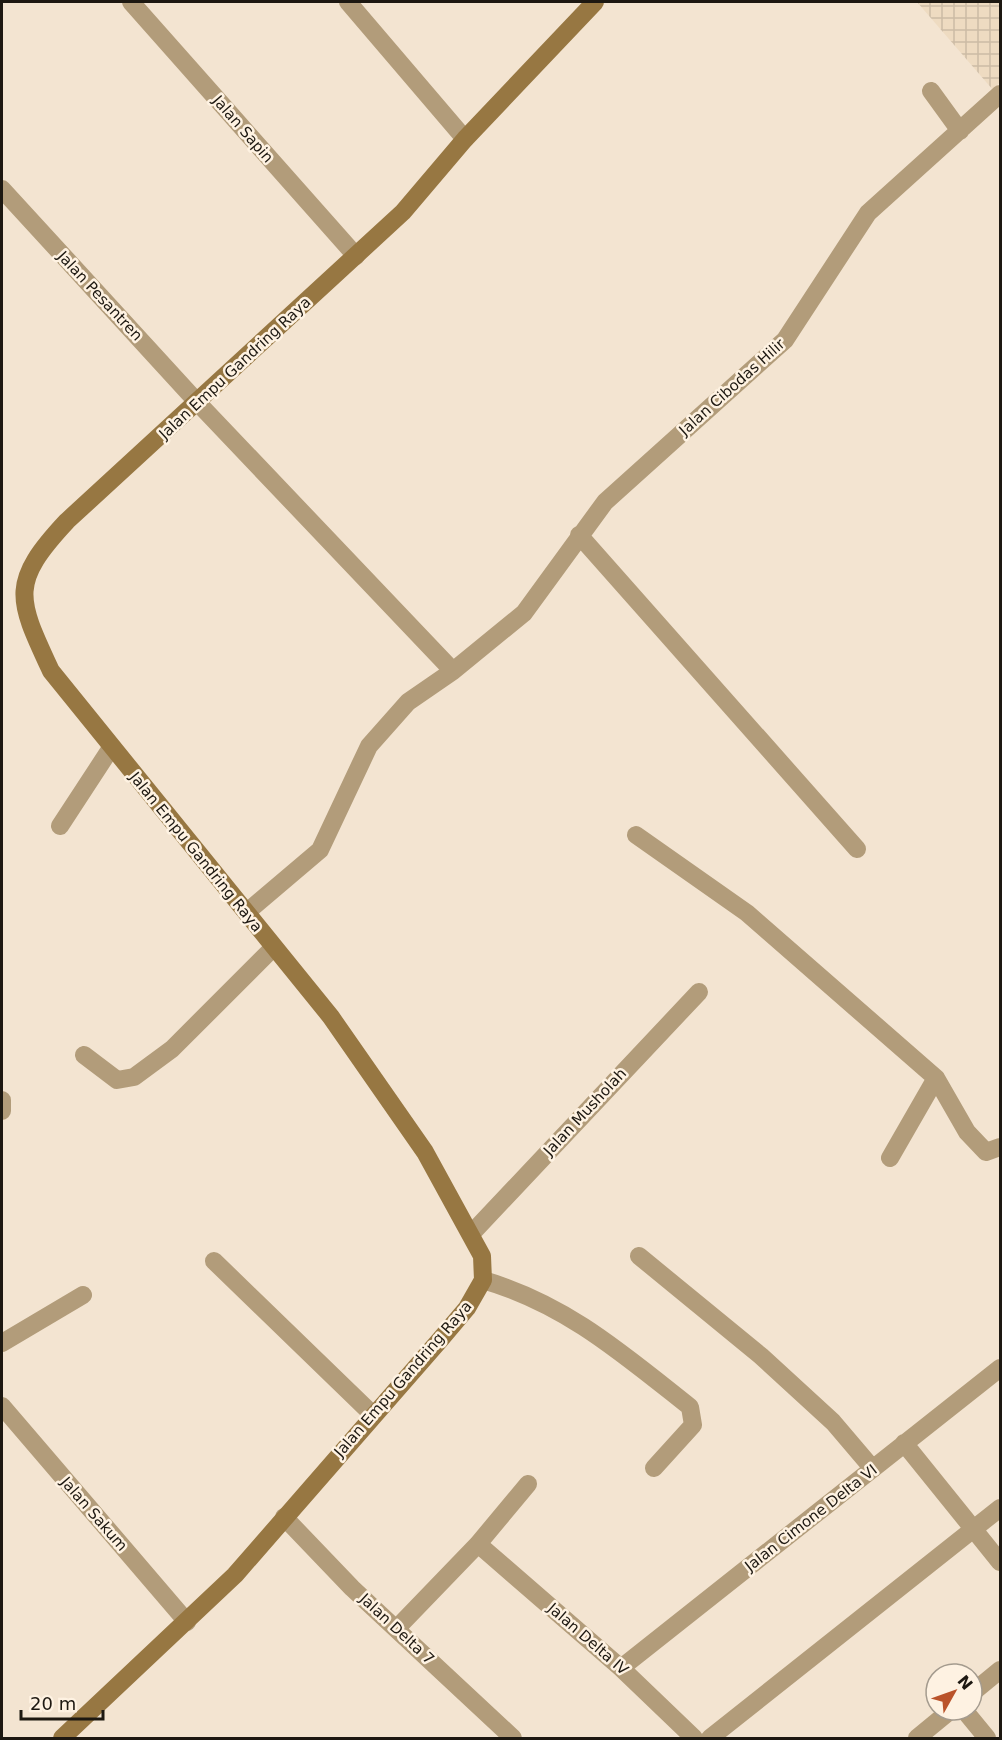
<svg xmlns="http://www.w3.org/2000/svg" width="1002" height="1740" viewBox="0 0 1002 1740" font-family="'DejaVu Sans',sans-serif">
  <style>
    .industrial { fill: url(#industrial-grid) }
    .lines { fill: none; stroke-linecap: round; stroke-linejoin: round }
    .street { stroke: #b29c7a; stroke-width: 18 }
    .secondary { stroke: #977742; stroke-width: 18 }
    .labels { text-anchor: middle; stroke-width: 5; stroke-linejoin: round; paint-order: stroke }
    .street-label { font-size: 15px; fill: #1d1811; stroke: #fef2e2 }
  </style>
  <defs>
    <pattern id="industrial-grid" width="8" height="8" patternUnits="userSpaceOnUse" patternTransform="scale(1.5)"><rect width="8" height="8" fill="#eedbc1"/><path d="M0 4h8M4 0v8" fill="none" stroke="#ccbba5"/></pattern>
  </defs>
  <rect width="100%" height="100%" fill="#f3e4d1"/>
  <path class="industrial" d="M917,2H1000V82L993,90Z"/>
  <g class="lines">
    <path class="street" d="M131,2L356,256
      M348,2L465,139
      M931,91L960,131
      M2,189L198,403L453,671
      M579,535L857,849
      M60,826L111,748
      M636,835L747,913L936,1078L967,1132L986,1152L1000,1147
      M247,912L320,850L369,746L408,702L453,671L524,613L605,502L785,340L868,213L1000,94
      M84,1055L117,1080L134,1077L172,1049L273,948
      M2,1100V1111
      M890,1158L936,1078
      M472,1233L699,992
      M639,1256L761,1356L833,1422L873,1469
      M214,1261L372,1414
      M483,1280C566,1304 623,1354 690,1407L693,1425L654,1468
      M2,1343L83,1295
      M2,1406L187,1622
      M904,1443L1000,1562
      M284,1517L352,1588L513,1738
      M478,1544L621,1668L694,1738
      M397,1628L478,1544L528,1484
      M621,1668L1000,1368
      M972,1693L1000,1670
      M964,1710L987,1738
      M710,1738L1000,1508
      M917,1738L951,1710"/>
    <path class="secondary" d="M62,1738L235,1575L439,1341L467,1308L483,1280L482,1256L425,1152L331,1017L51,671C17,598 9,583 67,521L403,212L465,139L595,2"/>
  </g>
  <g class="labels">
    <g class="street-label">
      <text transform="translate(243 129) rotate(49)" y="5">Jalan Sapin</text>
      <text transform="translate(100 296) rotate(47)" y="5">Jalan Pesantren</text>
      <text transform="translate(235 368) rotate(-43)" y="5">Jalan Empu Gandring Raya</text>
      <text transform="translate(732 387) rotate(-42)" y="5">Jalan Cibodas Hilir</text>
      <text transform="translate(196 852) rotate(51)" y="5">Jalan Empu Gandring Raya</text>
      <text transform="translate(585 1112) rotate(-47)" y="5">Jalan Musholah</text>
      <text transform="translate(403 1379) rotate(-49)" y="5">Jalan Empu Gandring Raya</text>
      <text transform="translate(94 1514) rotate(49)" y="5">Jalan Sakum</text>
      <text transform="translate(811 1518) rotate(-38)" y="5">Jalan Cimone Delta VI</text>
      <text transform="translate(397 1629) rotate(43)" y="5">Jalan Delta 7</text>
      <text transform="translate(588 1639) rotate(41)" y="5">Jalan Delta IV</text>
    </g>
  </g>
  <rect width="1002" height="1740" fill="none" stroke="#1d1811" stroke-width="6"/>
  <g transform="translate(954 1692) rotate(50)"><circle r="28" fill="#fef2e2" stroke="#a49b8e" stroke-width="1.5"/>
  <path d="M0-4.5L10 22L0 15L-10 22Z" fill="#ba532a"/>
  <text y="-9" font-size="16" font-weight="bold" text-anchor="middle" fill="#1d1811">N</text>
  </g>
  <path d="M21 1710v9h82v-9" fill="none" stroke="#1d1811" stroke-width="3"/>
  <text x="30" y="1710" font-size="18" fill="#1d1811" stroke="#fef2e2" stroke-width="4.5" paint-order="stroke">20 m</text>
</svg>
